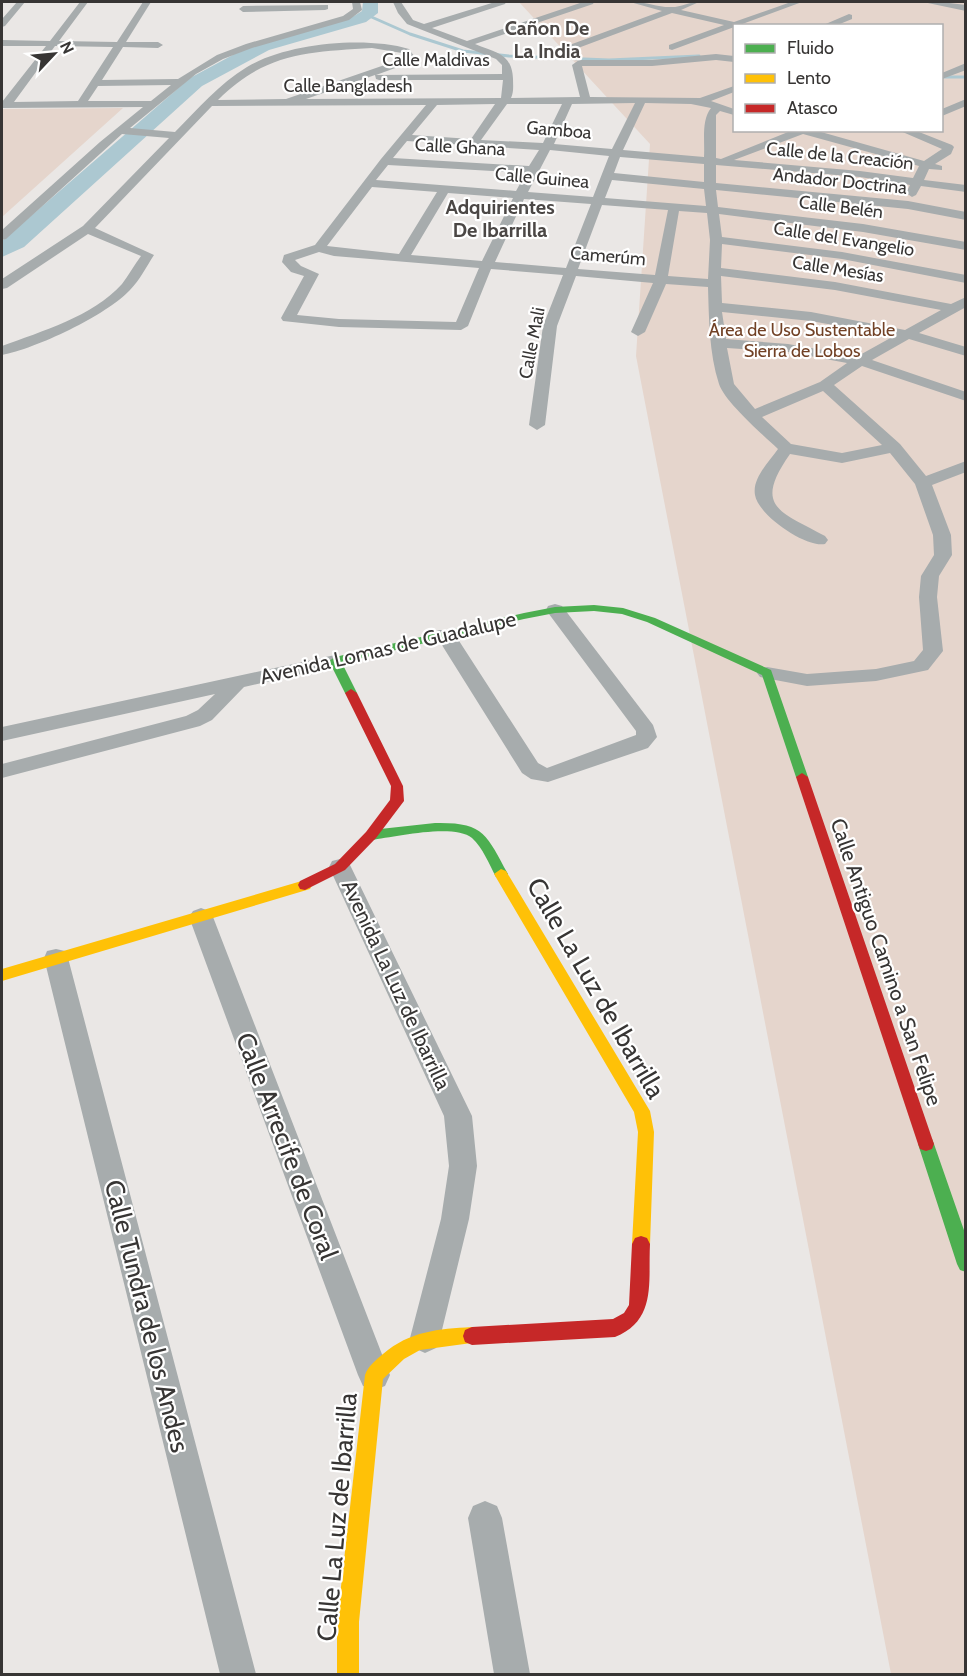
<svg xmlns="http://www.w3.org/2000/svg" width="967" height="1676" viewBox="0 0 967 1676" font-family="Cabin,sans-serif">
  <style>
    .green { fill: #e5d5cc; fill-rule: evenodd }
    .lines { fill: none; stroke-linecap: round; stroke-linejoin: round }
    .stream { stroke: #acc8d1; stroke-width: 3 }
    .river { fill: #acc8d1; fill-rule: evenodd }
    .street { fill: #a7acad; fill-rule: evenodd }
    .fast { fill: #4caf50; fill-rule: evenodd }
    .slow { fill: #ffc107; fill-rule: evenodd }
    .jam { fill: #c62828; fill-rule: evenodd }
    .labels { text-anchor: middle; stroke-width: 4.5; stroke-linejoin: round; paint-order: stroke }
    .far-street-label { font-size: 18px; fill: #373534; stroke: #fff }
    .far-park-label { font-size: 18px; fill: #714125; stroke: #fff }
    .far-quarter-label { font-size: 20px; font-weight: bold; fill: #4b4745; stroke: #fff }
    .street-label { font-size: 21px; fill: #373534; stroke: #fff }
    .near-street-label { font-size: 26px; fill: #373534; stroke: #fff }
  </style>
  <rect width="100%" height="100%" fill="#eae7e5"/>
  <path class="green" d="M519,2H965V1674H891L636,356L650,144ZM734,26H942V130H734Z
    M123,108L2,217V109Z"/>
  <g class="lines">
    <path class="stream" d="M367,15L410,34L463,51L509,56L609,60L699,56
      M942,77H966"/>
    <path class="river" d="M363,2H378V13L366,22L269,50L202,86L24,247L2,257V241L190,78L257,42L354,16L362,11Z"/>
    <path class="street" d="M17,2H25L5,26L2,27V19Z
      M80,2H88L59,41L117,42L143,2H151L126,42H158L163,45L158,48L123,47L102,80L178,79L217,55L246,44L343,16L353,9L352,2H360L362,10L349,20L252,48L223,59L196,74L130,128L175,132C198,109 219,84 247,67C287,43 365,36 409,49L414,56L409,63L376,75L502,74V65L496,59L407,24L398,13L393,2H401L413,20L424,24L495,2H506L505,4L432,28L467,41L583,2H594L593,4L475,44C497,53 512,54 513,79C513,85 514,92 511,98L580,97L572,65L579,60H652L716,54L734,56V62L716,60L652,66H582L590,97L700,98L734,86V92L711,101L734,109V115L720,111L716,115V158L721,159L793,130H814L924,161L942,149L898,130H914L952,145L954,147L951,154L935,164L942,166V170L929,169L924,180L966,185V192L921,186L916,195L912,197L906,193L910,185L860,177L716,165V183L908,201L966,212V220L908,209L716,190L718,207L863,224L966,242V250L863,232L719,214L722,237L842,252L966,275V283L842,259L722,244L721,268L835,282L951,304L966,297V307L919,333L966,347V356L909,339L872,360L966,392V401L862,366L834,385L900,444L926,476L966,461V472L932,485L951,535L952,555L939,576L937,597L943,651L928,670L876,681L807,686L760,677L757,673L760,669L767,667L807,674L876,669L914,661L923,650L919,597L921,576L934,555L933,535L915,484L890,453L842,463L790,454C753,507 779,511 825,536L828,540L825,544C806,548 758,515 755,495C752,478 769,462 778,449C762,434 725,402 719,384C709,353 709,319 708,287L666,284L645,332L638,336L631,332L653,283L576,276L557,326L545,425L537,430L529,425L543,326L563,275L491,269L468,326L461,330L339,327L283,321L281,318L304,276L291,272L282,262L284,255L315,245L381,159L426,105L212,106L95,228L154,255C146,267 140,280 130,290C107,315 35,349 2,355V346C42,331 92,317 122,284C129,275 134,265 141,256L88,234L7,288L2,289V279L83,226L169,138L122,134L6,239L2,240V230L100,142L143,107L2,108V102L46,46H2V40L50,41ZM55,46L113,47L78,101L14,102ZM372,48L402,53L404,56L402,59L286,99L218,100C266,52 309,52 372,48ZM375,75L376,79L379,80H503L501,98L306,99ZM171,85L151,101H88L98,86ZM635,103L612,149L554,144L572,104ZM645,103L691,104L711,108C701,121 705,141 704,157L623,150ZM495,104L471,139L412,135L437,105ZM507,104H562L543,143L481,140ZM803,134L919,166L913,178L860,171L734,160ZM407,141L539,150L529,166L393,158ZM550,150L609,156L593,197L528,192ZM620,157L704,164V182L614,173ZM388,165L526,173L516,191L376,180ZM612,180L704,189L706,206L605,198ZM372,187L437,192L399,254L327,246ZM448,193L513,198L482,261L411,255ZM524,199L591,204L566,268L495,262ZM602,205L668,210L655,275L578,269ZM679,211L707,213L710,240L708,279L668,276ZM319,252L334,256L479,268L456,322L339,319L297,315L319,274L301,266L295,260ZM721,276L835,290L941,310L905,330L811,312L722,303ZM722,312L811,321L894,336L858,356L788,344L726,339ZM727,348L788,352L847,363L820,382L755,409L734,384ZM823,391L882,445L842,453L791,444L762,417Z
      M630,2C644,1 656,7 670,7C679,8 689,2 699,2L681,10L734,22L791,2H802L672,50L669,49V45L724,25L672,13L570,51H564V47L662,11Z
      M923,2H941L966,5V11Z
      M328,5V9L325,10L243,12L239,9L243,6Z
      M849,14L852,15V19L835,26H821Z
      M966,63V70L942,79V73Z
      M966,99V106L942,116V109Z
      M555,604L562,606L653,725L657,737L648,748L548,782L531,779L522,773L435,634L438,630H452L538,763L547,768L636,735V731L546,610L548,606Z
      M335,655L342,657L345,661L342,665L244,687L212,720L200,726L2,778V764L186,716L198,710L215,694L2,741V727Z
      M340,859L348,861L351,867L472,1116L477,1166L469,1219L440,1338L436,1348L425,1353L414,1348L410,1338L441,1219L449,1166L444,1116L329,867L332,861Z
      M201,908L209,911L213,917L390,1375L385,1386L374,1390L363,1386L358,1375L189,917L193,911Z
      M56,949L65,951L68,958L256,1674H220L44,958L47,951Z
      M485,1501L497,1506L502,1518L530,1674H494L468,1518L473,1506Z"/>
    <path class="fast" d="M594,605L623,608L655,618L771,670L808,777L807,780L802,781L796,777L762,675L647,622L622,614L594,611L555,613L524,619L342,663L357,693L351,697L345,693L329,661L335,657L524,613L555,607Z
      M435,823C484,822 486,834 508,874L506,877H496C489,864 483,848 472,838C454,823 394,837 371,840L364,835L371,830Z
      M926,1137L932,1139L934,1144L966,1236V1272L960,1270L957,1264L918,1144L920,1139Z"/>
    <path class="slow" d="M501,869L506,871L650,1111L654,1132L650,1244L647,1250L641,1252L635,1250L632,1244L638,1132L634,1112L494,874Z
      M305,880L310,881L312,885L310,889L2,981V969Z
      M472,1327L479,1330L481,1336L479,1342L420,1350L404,1359L383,1379L359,1622V1674H337V1622L365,1375C368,1366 376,1360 383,1354C410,1331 438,1329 472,1327Z"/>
    <path class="jam" d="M351,689L357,693L403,786L404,801L376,838L345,870L305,890L300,889L298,885L300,881L335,864L366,832L390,800L391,786L345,693Z
      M802,773L808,777L934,1144L932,1149L926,1151L920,1149L918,1144L796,777Z
      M641,1236L647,1238L650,1244C648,1282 657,1320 615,1337L472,1345L465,1342L463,1336L465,1330L472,1327L613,1319L624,1313L629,1305L632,1244L635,1238Z"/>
  </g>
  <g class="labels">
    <g class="far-street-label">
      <text x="436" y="66">Calle Maldivas</text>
      <text x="348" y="92">Calle Bangladesh</text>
      <text transform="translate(559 130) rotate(5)" y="6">Gamboa</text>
      <text transform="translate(460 147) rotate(3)" y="6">Calle Ghana</text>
      <text transform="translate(840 156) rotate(6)" y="6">Calle de la Creación</text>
      <text transform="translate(542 178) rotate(5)" y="6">Calle Guinea</text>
      <text transform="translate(840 181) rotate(6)" y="6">Andador Doctrina</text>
      <text transform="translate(841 207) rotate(7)" y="6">Calle Belén</text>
      <text transform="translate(844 239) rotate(9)" y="6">Calle del Evangelio</text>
      <text transform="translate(608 256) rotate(5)" y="6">Camerúm</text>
      <text transform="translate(838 269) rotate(9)" y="6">Calle Mesías</text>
      <text transform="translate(532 343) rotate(-79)" y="6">Calle Mali</text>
    </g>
    <g class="far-park-label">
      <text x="802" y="336">Área de Uso Sustentable<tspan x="802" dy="21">Sierra de Lobos</tspan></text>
    </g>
    <g class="far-quarter-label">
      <text x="547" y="35">Cañon De<tspan x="547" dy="23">La India</tspan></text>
      <text x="500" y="214">Adquirientes<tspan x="500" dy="23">De Ibarrilla</tspan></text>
    </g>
    <g class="street-label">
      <text transform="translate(388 648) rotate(-13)" y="7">Avenida Lomas de Guadalupe</text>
      <text transform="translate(886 962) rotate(71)" y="7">Calle Antiguo Camino a San Felipe</text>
      <text transform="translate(396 985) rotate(65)" y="7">Avenida La Luz de Ibarrilla</text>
    </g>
    <g class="near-street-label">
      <text transform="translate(596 988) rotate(60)" y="9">Calle La Luz de Ibarrilla</text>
      <text transform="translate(287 1146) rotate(69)" y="9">Calle Arrecife de Coral</text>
      <text transform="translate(147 1316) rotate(76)" y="9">Calle Tundra de los Andes</text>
      <text transform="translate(337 1517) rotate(-85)" y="9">Calle La Luz de Ibarrilla</text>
    </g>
  </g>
  <rect width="967" height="1676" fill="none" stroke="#373534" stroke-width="6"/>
  <rect x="733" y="24" width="210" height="108" fill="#ffffff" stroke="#afaeae" stroke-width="1.5"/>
  <rect x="745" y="44" width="30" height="9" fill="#4caf50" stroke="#afaeae" stroke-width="1.5"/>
  <text x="787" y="54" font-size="18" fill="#373534">Fluido</text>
  <rect x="745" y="74" width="30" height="9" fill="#ffc107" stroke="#afaeae" stroke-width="1.5"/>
  <text x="787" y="84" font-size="18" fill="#373534">Lento</text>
  <rect x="745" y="104" width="30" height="9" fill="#c62828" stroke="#afaeae" stroke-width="1.5"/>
  <text x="787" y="114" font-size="18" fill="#373534">Atasco</text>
  <g transform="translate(54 54) rotate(64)" stroke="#ffffff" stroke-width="4.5" paint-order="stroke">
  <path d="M0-4.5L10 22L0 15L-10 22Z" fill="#373534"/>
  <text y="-9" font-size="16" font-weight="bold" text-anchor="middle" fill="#373534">N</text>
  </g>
</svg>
